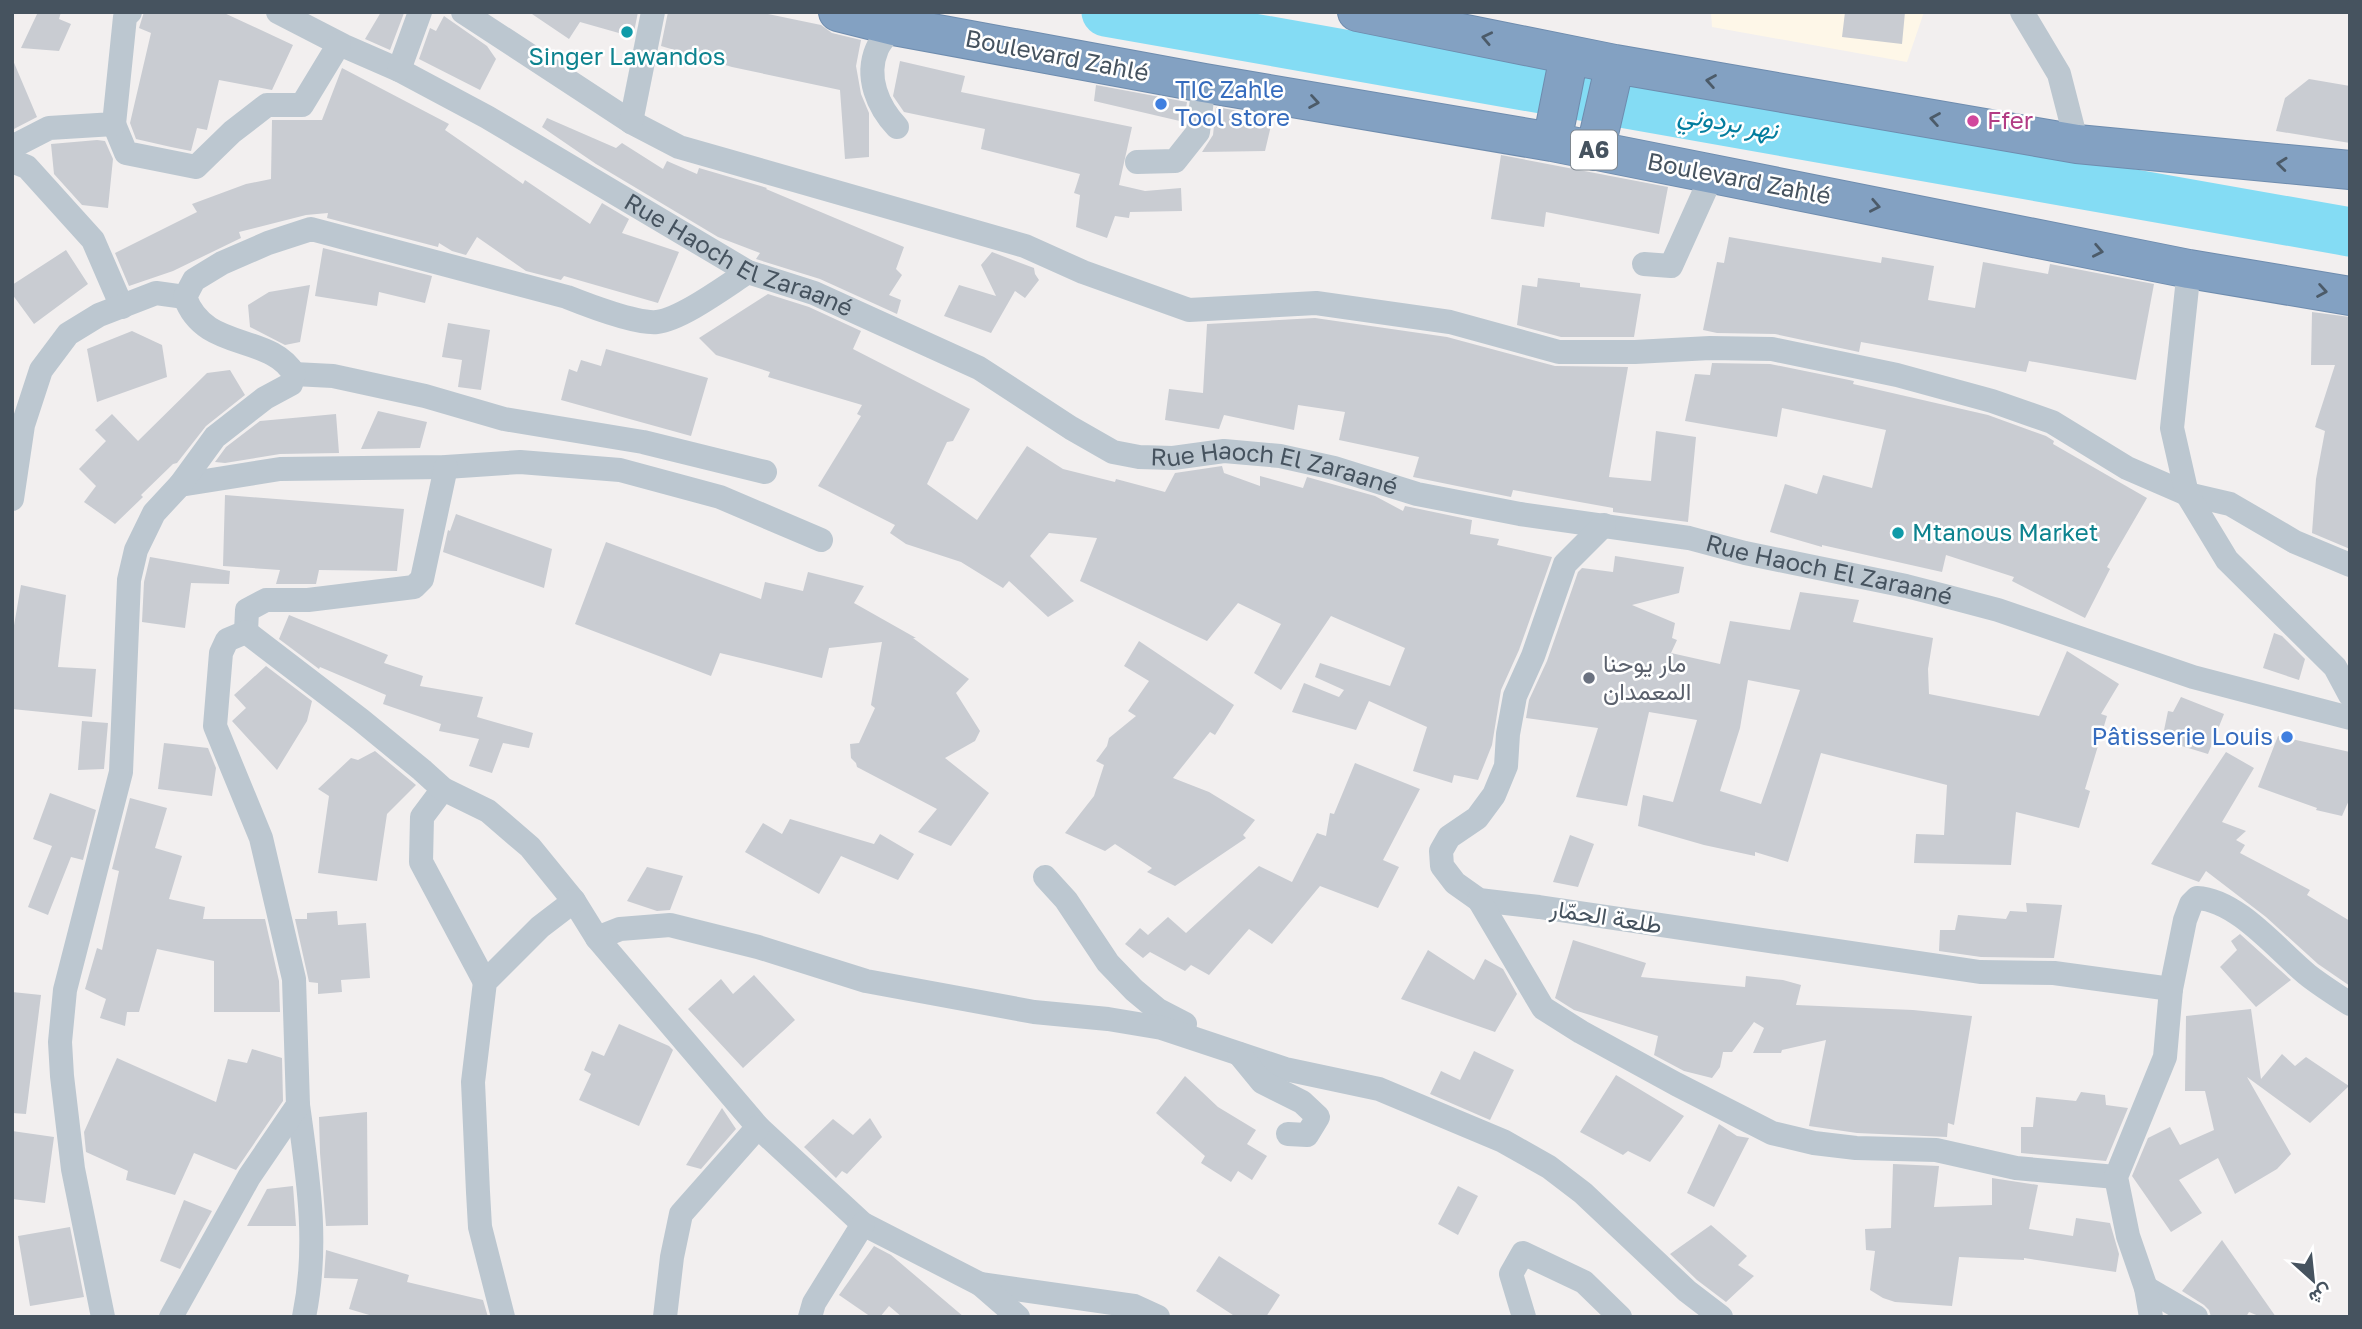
<svg xmlns="http://www.w3.org/2000/svg" width="2362" height="1329" viewBox="0 0 2362 1329" font-family="'Golos Text',Vazirmatn,sans-serif">
  <style>
    .commercial { fill: #fef7e8 }
    .lines { fill: none; stroke-linecap: round; stroke-linejoin: round }
    .river { stroke: #84dcf4; stroke-width: 49 }
    .building { fill: #c9ccd2; fill-rule: evenodd }
    .highway-casing { stroke: #6e8cae; stroke-width: 40 }
    .street { stroke: #bcc7d0; stroke-width: 24 }
    .highway { stroke: #83a1c2; stroke-width: 38 }
    .oneway { stroke: #4c5b69 }
    .culture-dot { fill: #0f9aa8; stroke: #fff; stroke-width: 2.5 }
    .shop-dot { fill: #3f7fe0; stroke: #fff; stroke-width: 2.5 }
    .hotel-dot { fill: #d1479c; stroke: #fff; stroke-width: 2.5 }
    .worship-dot { fill: #6b7280; stroke: #fff; stroke-width: 2.5 }
    .labels { text-anchor: middle; stroke-width: 5; stroke-linejoin: round; paint-order: stroke }
    .shield { fill: #fff; stroke: #7e878f; stroke-width: 2 }
    .shield-label { font-size: 23px; font-weight: bold; fill: #46535f }
    .street-label { font-size: 24px; fill: #46535f; stroke: #fff }
    .culture-label { font-size: 24px; fill: #0d838f; stroke: #fff }
    .shop-label { font-size: 24px; fill: #366cbe; stroke: #fff; text-anchor: start }
    .hotel-label { font-size: 24px; fill: #b23c85; stroke: #fff; text-anchor: start }
    .worship-label { font-size: 24px; fill: #5b616d; stroke: #fff; text-anchor: start }
    .water-label { font-size: 26px; font-style: italic; fill: #037d9e; stroke: #fff }
  </style>
  <rect width="100%" height="100%" fill="#f2efef"/>
  <path class="commercial" d="M1711,12H1924L1907,62L1712,27Z"/>
  <g class="lines">
    <path class="river" d="M1106,12L2350,232"/>
  </g>
  <path class="building" d="M38,12H61L59,19L71,24L59,51L21,48Z
    M144,12H222L293,45L272,90L219,80L207,130L197,128L191,151L171,147L136,139L130,123L151,33L139,28Z
    M381,12L404,13L390,50L365,39Z
    M529,12H638L633,37L580,22L569,39Z
    M668,12H758L821,25L832,33L861,40L856,66L861,94L869,113V157L845,159L840,90L732,67L661,46Z
    M1845,12H1905L1902,44L1842,37Z
    M444,16L487,46L496,59L480,90L419,59L430,28L436,31Z
    M12,58L37,117L12,130Z
    M900,61L965,76L961,92L1132,127L1119,185L1145,191L1181,188L1182,211L1130,212L1129,218L1115,216L1107,238L1076,227L1080,195L1074,193L1080,174L981,149L985,129L904,112L893,96Z
    M342,68L449,124L445,130L523,184L525,180L590,224L602,203L629,219L622,233L679,252L658,303L564,276L561,280L526,271L477,237L466,255L452,251L439,243L438,247L327,218L328,213L306,215L239,232L241,238L173,271L129,286L115,253L197,212L192,204L246,184L271,179L272,120H322Z
    M2309,79L2350,86V143L2276,131L2285,98Z
    M1096,85L1187,102L1184,122L1094,101Z
    M1216,107L1273,117L1265,151L1202,152L1213,135Z
    M547,118L616,148L622,143L663,169L667,161L697,174L699,168L767,188L766,189L904,247L896,269L902,275L889,295L901,300L897,314L820,279L756,259L760,253L718,237L596,164L542,127Z
    M97,140L105,141L113,159L108,208L82,205L54,174L51,144Z
    M1501,155L1668,187L1659,234L1546,212L1544,227L1491,219Z
    M1729,237L1881,263L1882,257L1934,266L1928,300L1975,308L1983,262L2048,274L2050,264L2154,284L2136,380L2029,361L2026,372L1861,342L1859,352L1775,334L1717,333L1703,330L1717,262L1724,263Z
    M323,248L432,276L425,303L379,292L377,306L315,296Z
    M66,250L88,284L34,324L12,294V285Z
    M992,252L1034,268L1035,274L1039,280L1025,298L1015,291L991,333L944,316L959,285L996,296L981,265Z
    M1538,278L1580,283V287L1641,294L1634,337H1561L1517,325L1522,285L1537,287Z
    M310,285L300,342L285,345L250,327L248,305L269,292Z
    M768,294L809,307L861,331L853,349L970,409L953,441L947,442L927,484L977,520L1027,446L1063,469L1115,482L1116,479L1165,492L1175,473L1222,466L1224,473L1260,486V476L1303,488L1307,477L1375,496L1403,511L1405,506L1472,520L1470,534L1499,539L1497,545L1552,557L1519,650L1501,690L1492,745L1478,780L1454,775L1452,783L1413,771L1427,727L1369,701L1356,730L1292,712L1304,683L1339,697L1344,690L1315,677L1320,663L1390,686L1405,648L1331,616L1281,690L1254,673L1281,624L1238,603L1207,641L1080,581L1097,538L1049,533L1030,556L1074,601L1048,617L1009,581L1003,588L961,562L906,544L890,533L895,525L818,486L861,416L857,414L862,405L768,377L770,372L716,355L699,338Z
    M2312,312L2350,317V549L2312,533L2316,479L2325,431L2315,427L2335,365H2311Z
    M1315,318L1447,337L1555,366L1628,367L1609,477L1651,481L1656,431L1696,437L1688,522L1613,512V508L1513,490L1511,497L1413,477L1419,457L1339,440L1345,412L1298,405L1294,430L1224,415L1219,429L1165,420L1169,389L1203,393L1207,324Z
    M448,323L490,330L481,390L458,387L462,360L442,357Z
    M132,331L162,345L167,377L97,402L87,349Z
    M606,349L708,378L691,436L561,400L569,369L577,372L581,360L601,366Z
    M1712,363L1770,364L1854,381L1853,384L1988,415L2046,436L2054,441L2053,444L2147,498L2107,567L2110,569L2085,618L2012,581L2014,577L1946,555L1942,572L1822,545V547L1770,532L1785,484L1817,494L1823,475L1872,488L1886,430L1782,408L1777,437L1685,421L1695,374L1710,375Z
    M230,370L245,395L206,426L177,463L173,464L141,495L143,497L115,524L84,502L96,486L79,469L106,441L95,430L112,414L138,441L207,373Z
    M378,411L427,422L420,448L361,449Z
    M336,414L339,453L280,454L225,463L215,462L226,447L260,421Z
    M225,495L404,509L397,571L319,570L316,584H276L280,570L223,566Z
    M456,514L552,549L544,588L443,552L448,530L450,531Z
    M606,542L761,599L765,582L803,591L808,572L864,586L854,603L916,638H913L969,679L956,693L980,731L975,741L945,758L989,793L951,846L918,832L937,809L857,767L856,763L851,758L850,744L859,743L875,708L871,705L882,642L829,648L822,678L720,653L711,676L575,624Z
    M1615,556L1684,567L1679,593L1632,605L1675,623L1672,638L1677,640L1671,653L1720,664L1730,621L1790,630L1800,592L1859,600L1853,622L1933,638L1928,669L1929,694L2039,716L2067,651L2119,684L2101,714L2107,716L2085,789L2090,791L2079,828L2016,812L2011,865L1914,863L1916,834L1944,835L1947,785L1821,753L1788,862L1755,852V856L1704,845L1638,826L1643,795L1673,802L1697,720L1649,712L1627,806L1576,797L1598,728L1526,718L1529,700L1547,661L1578,572L1582,568L1613,572ZM1748,680L1800,690L1761,804L1720,791L1740,728Z
    M150,557L230,571L229,584L191,583L185,628L142,622L144,582Z
    M21,585L66,595L58,667L96,669L92,717L12,709V637Z
    M289,615L388,655L384,663L423,676L420,686L483,697L477,717L533,733L529,748L503,743L492,773L469,766L479,739L439,731L441,724L383,704L386,695L320,667L319,669L279,639Z
    M2274,633L2282,636L2305,659L2299,680L2263,668Z
    M1139,641L1234,705L1215,735L1210,732L1173,778L1209,792L1255,820L1243,835L1246,838L1175,886L1147,872L1152,868L1115,844L1105,851L1065,833L1094,796L1104,765L1096,761L1107,746L1109,738L1136,716L1128,711L1149,681L1124,666Z
    M266,666L312,701L307,721L277,770L232,721L246,708L234,695Z
    M2181,697L2224,714L2208,754L2162,740L2168,711L2173,712Z
    M82,721L108,723L104,769L78,770Z
    M2278,736L2350,752V798L2342,816L2316,810L2317,808L2258,787Z
    M164,743L208,748L216,768L212,796L158,789Z
    M375,751L416,785L387,814L377,881L318,873L329,796L318,789L351,758L358,760Z
    M2226,752L2254,768L2222,822L2246,831L2236,840L2245,845L2240,853L2310,890L2307,895L2350,921V986L2318,964L2266,917L2206,871L2199,882L2151,864Z
    M1355,763L1420,789L1383,860L1399,867L1378,908L1320,886L1272,944L1249,929L1209,975L1191,965L1185,971L1150,952L1143,958L1125,944L1140,928L1148,935L1168,917L1186,933L1259,866L1292,882L1317,833L1326,836L1330,813L1334,814Z
    M50,793L96,810L83,860L71,857L48,915L28,907L52,846L33,839Z
    M130,798L167,808L155,848L182,856L169,899L205,907L203,919H265L279,981L280,1012H214V961L157,949L139,1012H127L125,1026L100,1018L106,999L85,989L97,948L102,950L119,871L112,869Z
    M790,819L874,844L880,834L914,854L898,880L841,856L819,894L745,852L763,823L782,834Z
    M1570,835L1594,844L1578,887L1553,882Z
    M647,867L683,876L670,910L657,911L627,901Z
    M2026,903L2062,905L2054,958L1981,957L1939,951L1940,930H1955L1958,915L2006,919L2010,911L2027,912Z
    M337,911L338,925L366,923L370,978L341,980L342,992L318,994V983L309,982L295,919H307V913Z
    M2240,934L2291,980L2256,1007L2220,967L2237,950L2231,941Z
    M1573,940L1646,963L1641,977L1745,987L1746,976L1783,980L1801,985L1796,1005L1913,1010L1972,1016L1954,1125L1948,1123L1947,1137L1857,1133L1809,1126L1826,1040L1782,1050L1781,1053H1753L1764,1028L1754,1022L1732,1052H1723L1720,1067L1712,1078L1684,1071L1654,1055L1658,1036L1574,1010L1555,998Z
    M1428,950L1474,980L1485,959L1503,969L1517,994L1495,1032L1401,999Z
    M754,975L795,1020L743,1068L688,1009L721,979L733,994Z
    M12,992L41,995L26,1114L12,1113Z
    M2251,1009L2261,1079L2282,1054L2295,1066L2306,1057L2349,1086L2310,1123L2247,1077L2291,1154L2277,1169L2235,1194L2218,1158L2179,1180L2202,1213L2171,1232L2132,1176L2148,1138L2170,1127L2180,1145L2214,1130L2205,1091H2185L2186,1016Z
    M619,1024L669,1046L673,1050L639,1126L579,1100L591,1074L584,1070L592,1051L604,1056Z
    M252,1049L282,1058L283,1101L236,1170L194,1153L175,1195L126,1180L128,1171L86,1152L84,1132L117,1058L216,1102L228,1059L247,1063Z
    M1474,1051L1514,1070L1490,1120L1430,1094L1441,1071L1460,1080Z
    M1616,1075L1684,1116L1650,1162L1628,1151L1623,1155L1580,1132Z
    M1185,1076L1218,1107L1256,1130L1247,1144L1267,1156L1252,1180L1238,1171L1231,1182L1201,1163L1205,1156L1156,1113Z
    M2081,1092L2105,1095L2106,1105L2128,1108L2106,1161L2021,1153V1127H2033L2036,1097L2076,1101Z
    M722,1108L736,1129L701,1169L686,1165Z
    M367,1112L368,1225L326,1226L320,1153L319,1117Z
    M870,1118L882,1137L847,1174L842,1171L836,1178L804,1147L833,1119L853,1135Z
    M1719,1124L1737,1136L1749,1138L1714,1207L1687,1193Z
    M12,1131L54,1137L45,1203L12,1199Z
    M1893,1164L1939,1166L1934,1207L1992,1205V1178L2038,1185L2029,1229L2073,1236L2076,1218L2110,1223L2119,1254L2116,1272L2024,1258V1260L1959,1257L1952,1306L1895,1302L1883,1298L1870,1290L1875,1251L1866,1250L1865,1229L1891,1228Z
    M293,1186L296,1226H247L267,1189Z
    M1458,1186L1478,1196L1458,1235L1438,1224Z
    M184,1200L212,1211L180,1269L160,1261Z
    M1711,1225L1747,1256L1738,1265L1754,1276L1726,1302L1697,1280L1670,1254Z
    M70,1227L84,1297L30,1306L18,1236Z
    M2222,1240L2276,1317H2261L2249,1312L2246,1317H2211L2209,1310L2204,1305L2182,1291Z
    M874,1246L891,1255L964,1317H902L889,1306L880,1317H871L839,1295Z
    M326,1250L409,1275L407,1282L483,1300L488,1317H376L349,1309L358,1279L324,1278Z
    M1219,1256L1280,1295L1266,1317H1236L1196,1291Z"/>
  <g class="lines">
    <g class="highway-casing">
      <path id="highway" d="M838,12L894,26L1204,83L1552,142L2189,269L2350,296
        M1357,12L1615,64L2077,144L2350,170
        M1552,142L1569,56
        M1595,151L1615,64"/>
    </g>
    <g class="street">
      <path id="s1" d="M278,12L344,46L399,70L487,117L748,272L814,293L979,368L1071,428L1113,452L1139,457L1173,458L1224,451L1280,456L1334,468L1417,494L1520,514L1689,538L1745,553L1906,586L1945,596L1998,610L2193,677L2350,718"/>
      <path d="M463,12L631,122L679,147L1025,246L1083,272L1189,310L1316,303L1450,322L1559,352H1635L1710,348L1772,349L1897,375L1992,401L2052,422L2127,468L2187,494L2230,504L2295,542L2350,565"/>
      <path d="M2022,12L2059,74L2077,144"/>
      <path d="M894,26C888,33 880,41 877,49C865,77 878,107 897,127"/>
      <path d="M399,70L420,12"/>
      <path d="M631,122L653,12"/>
      <path d="M114,124L126,153L196,167L232,132L267,105H302L339,44"/>
      <path d="M12,147L49,128L114,124L125,17L130,12"/>
      <path d="M12,161L27,167L93,240L122,307"/>
      <path d="M1137,162L1175,161L1198,132L1204,83"/>
      <path d="M1644,264L1671,266L1713,173"/>
      <path d="M2189,269L2172,428L2187,494L2227,560L2335,667L2350,695"/>
      <path d="M294,374L333,376L425,396L504,419L643,442L765,472"/>
      <path d="M180,485L280,469L446,467L520,462L620,470L720,497L821,540"/>
      <path d="M12,499L23,425L41,370L68,334L99,315L156,293L185,297"/>
      <path d="M1604,525L1565,564L1533,656L1515,696L1508,734L1506,766L1494,795L1477,818L1449,837L1441,851L1442,866L1455,883L1479,900L1539,907L1980,972L2054,973L2171,989"/>
      <path d="M246,632L247,610L266,600H308L414,587L422,579L446,467"/>
      <path d="M443,789L422,817L421,862L485,982"/>
      <path d="M1045,877L1066,900L1108,963L1134,990L1158,1010L1185,1024"/>
      <path d="M1479,900L1543,1008L1581,1032L1676,1084L1772,1133L1814,1143L1856,1148L1936,1150L2016,1168L2116,1177"/>
      <path d="M597,938L620,929L670,925L758,947L866,981L1034,1012L1108,1019L1162,1028L1285,1069L1379,1089L1503,1141L1549,1167L1583,1193L1687,1291L1721,1317"/>
      <path d="M1239,1054L1262,1082L1302,1102L1318,1117L1307,1135L1288,1134"/>
      <path d="M298,1105C308,1177 319,1244 304,1317"/>
      <path d="M980,1284L1134,1306L1158,1317"/>
      <path d="M2146,1288L2196,1317"/>
      <path d="M103,1317L73,1169L62,1076L60,1042L65,990L121,772L129,580L136,550L154,513L180,485L215,437L265,398L291,384L294,374C270,333 204,352 185,297L194,280L222,263L268,243L311,229L567,297C587,305 637,324 657,322C682,319 726,286 748,272"/>
      <path d="M171,1317L249,1177L298,1105L294,979L261,838L215,726L221,653L227,640L246,632L361,720L422,770L443,789L488,811L530,847L574,901L597,938L758,1127L863,1224L980,1284L1018,1317"/>
      <path d="M503,1317L480,1227L478,1192L473,1082L485,982L540,927L574,901"/>
      <path d="M665,1317L672,1257L681,1214L758,1127"/>
      <path d="M810,1317L814,1303L863,1224"/>
      <path d="M1524,1317L1511,1274L1523,1253L1584,1282L1620,1317"/>
      <path d="M2151,1317L2146,1288L2128,1236L2116,1177L2165,1057L2171,989L2185,920L2191,904L2197,898C2238,900 2278,951 2309,976C2322,986 2336,995 2350,1004"/>
    </g>
    <use href="#highway" class="highway"/>
  </g>
  <defs><path id="oneway-chevron" d="M-2-3.5L2.5 0L-2 3.5" fill="none" stroke-width="1.6" stroke-linecap="round" stroke-linejoin="round" transform="scale(1.75)"/></defs>
  <g class="oneway">
    <use href="#oneway-chevron" transform="translate(1487 38) rotate(-168)"/>
    <use href="#oneway-chevron" transform="translate(1711 81) rotate(-170)"/>
    <use href="#oneway-chevron" transform="translate(1314 102) rotate(9)"/>
    <use href="#oneway-chevron" transform="translate(1935 119) rotate(-170)"/>
    <use href="#oneway-chevron" transform="translate(2282 164) rotate(-174)"/>
    <use href="#oneway-chevron" transform="translate(1875 206) rotate(11)"/>
    <use href="#oneway-chevron" transform="translate(2098 251) rotate(11)"/>
    <use href="#oneway-chevron" transform="translate(2322 291) rotate(10)"/>
  </g>
  <g class="culture-dot">
    <circle cx="627" cy="32" r="7"/>
    <circle cx="1898" cy="533" r="7"/>
  </g>
  <g class="shop-dot">
    <circle cx="1161" cy="104" r="7"/>
    <circle cx="2287" cy="737" r="7"/>
  </g>
  <circle class="hotel-dot" cx="1973" cy="121" r="7"/>
  <circle class="worship-dot" cx="1589" cy="678" r="7"/>
  <g class="labels">
    <rect class="shield" x="1571" y="130.5" width="46" height="39" rx="5"/>
    <g class="shield-label">
      <text x="1594" y="158">A6</text>
    </g>
    <g class="street-label">
      <text transform="translate(1057 56) rotate(11)" y="8">Boulevard Zahlé</text>
      <text transform="translate(1739 179) rotate(11)" y="8">Boulevard Zahlé</text>
      <text dy="8" stroke="none"><textPath href="#s1" startOffset="522">Rue Haoch El Zaraané</textPath></text>
      <text dy="8" stroke="none"><textPath href="#s1" startOffset="1110">Rue Haoch El Zaraané</textPath></text>
      <text dy="8" stroke="none"><textPath href="#s1" startOffset="1676">Rue Haoch El Zaraané</textPath></text>
      <text transform="translate(1606 917) rotate(9)" y="8">طلعة الحمّار</text>
    </g>
    <g class="culture-label">
      <text x="627" y="65">Singer Lawandos</text>
      <text x="1912" y="541" text-anchor="start">Mtanous Market</text>
    </g>
    <g class="shop-label">
      <text x="1175" y="98">TIC Zahle<tspan x="1175" dy="28">Tool store</tspan></text>
      <text x="2273" y="745" text-anchor="end">Pâtisserie Louis</text>
    </g>
    <g class="hotel-label">
      <text x="1987" y="129">Ffer</text>
    </g>
    <g class="worship-label">
      <text x="1603" y="672">مار يوحنا<tspan x="1603" dy="28">المعمدان</tspan></text>
    </g>
    <g class="water-label">
      <text transform="translate(1728 122) rotate(10)" y="9">نهر بردوني</text>
    </g>
  </g>
  <rect width="2362" height="1329" fill="none" stroke="#46535f" stroke-width="28"/>
  <g transform="translate(2313 1280) rotate(153)" stroke="#ffffff" stroke-width="5" paint-order="stroke">
  <path d="M0-5L12 26L0 18L-12 26Z" fill="#46535f"/>
  <text y="-10" font-size="19" font-weight="bold" text-anchor="middle" fill="#46535f">ش</text>
  </g>
</svg>
